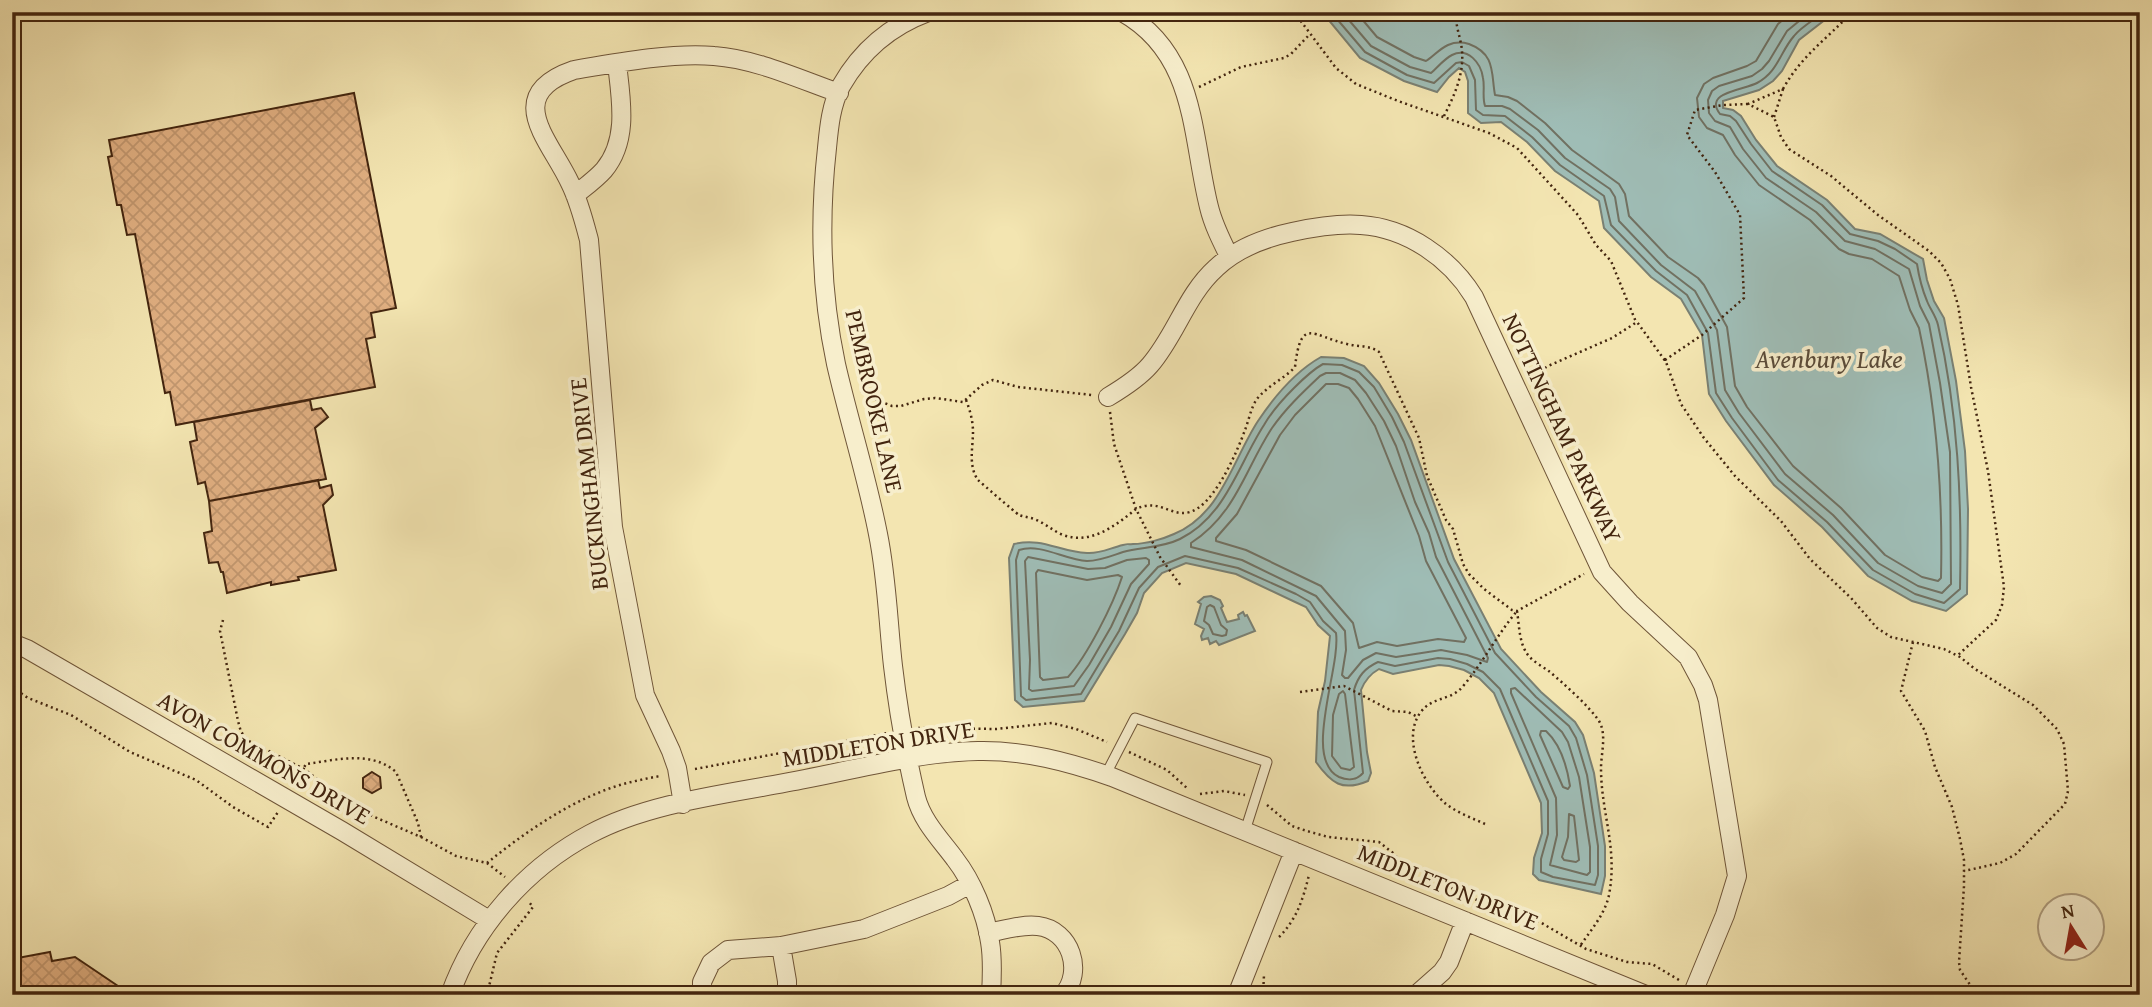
<svg xmlns="http://www.w3.org/2000/svg" width="2152" height="1007" viewBox="0 0 2152 1007" font-family="'Gentium Book Plus',serif">
  <style>
    .water { fill: #9fbdb6; stroke: #7a8073; stroke-width: 2 }
    .lines { fill: none; stroke-linecap: round; stroke-linejoin: round }
    .shore { stroke: #717162; stroke-width: 2 }
    .building { fill: url(#building-cross-hatch); stroke: #43250f; stroke-width: 2 }
    .service-casing { stroke: #6f5538; stroke-width: 11 }
    .minor-casing { stroke: #6f5538; stroke-width: 20 }
    .path { stroke: #43250f; stroke-width: 2.5; stroke-dasharray: 2 3.5; stroke-linecap: butt }
    .service { stroke: #f7eecc; stroke-width: 9 }
    .minor { stroke: #f7eecc; stroke-width: 18 }
    .labels { text-anchor: middle; stroke-width: 7; stroke-linejoin: round; paint-order: stroke }
    .street-label { font-size: 24px; fill: #43250f; stroke: #f7eecc }
    .water-label { font-size: 26px; font-style: italic; fill: #5a4b39; stroke: #f7eecc }
  </style>
  <defs>
    <pattern id="building-cross-hatch" width="8" height="8" patternUnits="userSpaceOnUse" patternTransform="scale(1.75)"><rect width="8" height="8" fill="#e0af81"/><path d="M0 0l8 8M0 8l8-8" fill="none" stroke="#c1966e"/></pattern>
  </defs>
  <rect width="100%" height="100%" fill="#f3e5b1"/>
  <filter id="stains"><feTurbulence type="fractalNoise" baseFrequency=".00286" numOctaves="4"/><feColorMatrix values="0 0 0 0 .2 0 0 0 0 .09 0 0 0 0 .02 0 0 0 .5 -.17"/></filter>
  <radialGradient id="worn" r=".72"><stop offset=".6" stop-color="#630" stop-opacity="0"/><stop offset="1" stop-color="#630" stop-opacity=".3"/></radialGradient>
  <path class="water" d="M1322,12H1835L1799,40L1782,71L1773,81L1759,90L1723,101V108L1733,110L1741,116L1756,140L1777,166L1827,200L1855,229L1880,234L1923,259L1927,280L1934,301L1944,318L1956,381L1965,451L1968,509L1967,594L1946,611L1912,601L1868,576L1822,527L1774,485L1726,421L1709,394L1702,335L1681,299L1651,277L1604,228L1599,201L1555,171L1527,142L1501,122L1481,123L1468,113V81L1465,72L1459,68L1449,77L1437,92L1404,81L1360,58Z
    M1321,357L1344,358L1364,366L1379,383L1398,414L1411,440L1454,559L1501,649L1541,692L1575,722L1583,735L1594,773L1605,846V876L1601,894L1539,880L1533,874L1534,858L1542,833L1541,803L1494,693L1479,678L1464,670L1449,666L1439,665L1393,674L1379,669C1370,674 1365,680 1361,690L1367,752L1371,773L1368,781C1342,792 1331,783 1316,762L1318,712L1325,681L1330,636L1318,625L1306,607L1293,601L1236,574L1186,563L1162,573L1144,593L1137,613L1125,634L1084,701L1023,707L1015,700L1009,558L1014,544C1043,537 1059,552 1087,553C1100,554 1110,548 1123,545C1131,543 1125,545 1133,544C1146,544 1163,539 1174,534C1221,515 1233,459 1258,421C1274,397 1296,371 1321,357Z
    M1211,596L1220,600L1223,606L1221,608L1227,622L1239,619L1238,615L1243,612L1245,616L1247,615L1255,631L1219,645L1216,641L1210,644L1208,638L1202,640L1201,636L1204,629L1195,624L1201,604L1198,602L1204,597Z"/>
  <g class="lines">
    <path class="shore" d="M1331,12L1365,52L1407,75L1434,83L1456,63L1462,62L1469,66L1475,80L1476,110L1483,115L1505,116L1532,137L1560,165L1604,196L1611,225L1656,271L1687,295L1708,333L1716,393L1732,418L1778,480L1827,522L1873,570L1915,594L1944,603L1960,589C1962,500 1958,412 1938,325C1936,316 1930,309 1927,301C1922,289 1919,277 1917,264L1895,249L1878,241L1850,234L1822,205L1772,171L1751,144L1736,121L1730,116L1720,114C1703,92 1744,90 1757,83C1778,72 1780,52 1794,36C1801,27 1814,20 1824,12
      M1342,12L1371,46L1410,67L1431,73C1437,68 1444,59 1452,55C1468,47 1481,63 1483,78C1485,87 1482,97 1485,106H1502L1510,109L1538,130L1565,158L1610,189L1615,197L1619,221L1661,265L1695,291L1717,330L1725,390L1739,413L1785,474L1833,515L1878,563L1918,586L1942,593L1951,584L1950,452L1940,383L1929,324L1920,306L1909,269L1875,249L1845,241L1816,212L1766,178L1743,149L1730,127L1715,121L1709,113L1708,100L1712,91L1719,86L1752,76L1762,69L1769,61L1787,31L1810,12
      M1356,12L1377,37L1414,57L1426,61C1433,57 1439,49 1448,45C1455,42 1462,42 1469,44C1496,54 1491,74 1495,95L1508,97L1517,101L1545,123L1572,150L1619,184L1625,194L1629,216L1668,257L1698,278L1704,285L1727,327L1735,386L1747,407L1793,466L1841,508L1885,555L1922,577L1938,581L1941,578C1943,492 1937,412 1919,328L1910,310L1899,276L1872,259L1849,254L1839,249L1810,220L1759,185L1735,155L1723,135L1707,128L1699,117L1697,98L1704,84L1713,78L1747,66L1756,61L1778,24L1792,12
      M1323,364L1342,365L1359,372L1374,387L1392,417L1404,442L1448,562L1495,653L1536,697L1569,726L1576,738L1587,775L1598,846V875L1595,885L1553,877L1541,872V859L1548,834V801L1500,689L1483,672L1467,664L1450,659L1438,658L1395,666L1378,662C1365,668 1358,676 1354,690L1363,773C1357,780 1348,781 1339,777C1302,759 1341,668 1336,633L1323,621L1310,602L1296,594L1238,568L1185,556L1158,567L1139,588L1119,631L1081,694L1026,700L1021,696L1016,560L1019,550C1041,543 1065,560 1087,561C1100,561 1111,556 1123,552C1141,547 1162,548 1180,539C1226,516 1238,465 1264,425C1272,411 1283,399 1294,388C1303,379 1312,370 1323,364Z
      M1326,373H1340L1355,380L1366,393L1384,421L1396,446L1415,502L1429,533L1436,557L1488,658L1487,662L1467,655L1441,650L1396,657L1376,653L1363,660L1348,678H1345L1342,675L1346,650L1345,631L1316,596L1242,560L1191,547V543C1236,514 1245,469 1272,428C1286,408 1303,392 1320,376Z
      M1326,384H1338L1349,388L1358,399L1375,426L1419,536L1426,561L1466,638L1464,642L1438,639L1397,646L1377,642L1359,648L1353,623L1321,586L1246,550L1216,541V538L1237,514L1280,435L1295,415Z
      M1028,557L1088,569L1105,568L1127,560L1146,558L1149,560V564L1131,584L1111,627L1089,665L1074,686L1032,691L1029,689L1030,660L1025,561Z
      M1038,570L1087,580L1118,575L1122,577C1113,605 1087,656 1068,677L1043,680L1040,677L1036,573Z
      M1210,605L1214,607L1221,625L1227,630L1226,635L1222,636L1213,634L1209,625L1204,621L1207,607Z
      M1515,688L1562,732L1568,742L1579,777L1590,847V872L1587,875L1550,865L1557,835L1556,798L1511,693V689Z
      M1343,691L1345,694L1354,767L1350,770L1341,768L1332,756L1333,715L1339,694Z
      M1541,731H1546C1561,745 1567,766 1570,786L1568,789L1563,787L1540,735Z
      M1569,814L1574,816L1579,860L1576,862L1564,860L1562,857L1568,837Z"/>
  </g>
  <path class="building" d="M354,93L396,308L371,313L375,337L366,339L375,387L176,425L170,392L165,393L135,234L127,235L121,205H117L108,157L112,156L109,140Z
    M310,400L312,410L321,408L328,417L315,428L326,479L209,501L205,482L198,484L190,442L197,440L194,422Z
    M318,480L320,488L331,485L333,495L323,505L336,570L298,577L299,580L271,585V582L227,593L223,572H221L218,562L209,563L204,533L212,531L209,501Z
    M372,772L380,777L381,788L372,793L363,788V778Z
    M50,952L52,961L75,957L118,986L119,995H12V959Z"/>
  <g class="lines">
    <g class="service-casing">
      <path id="service" d="M1106,774L1135,718L1267,762L1245,831"/>
    </g>
    <g class="minor-casing">
      <path id="minor" d="M928,12C890,26 861,51 841,86C831,105 829,127 827,148C819,220 821,293 836,364C849,421 867,477 878,534C887,578 888,622 893,666C898,709 906,754 916,797C922,821 941,840 955,859C972,881 986,914 990,942C993,959 992,978 991,995
        M1122,12C1197,54 1191,135 1209,207C1213,224 1221,240 1229,256
        M575,195C585,187 596,179 604,170C629,140 621,99 617,64
        M1108,397C1123,388 1139,378 1150,365C1176,335 1186,295 1216,268C1237,248 1264,238 1292,232C1315,227 1338,223 1361,225C1407,228 1450,258 1474,297L1602,572L1630,603L1688,657L1703,685L1708,700L1737,876L1725,915L1692,995
        M12,643L27,649L342,831L489,920
        M683,804L677,768L671,751L645,695L613,527L589,240C584,221 579,201 570,183C550,140 501,95 574,70C615,63 674,52 714,56C756,59 799,79 839,93
        M988,933C1004,930 1022,924 1038,926C1071,930 1084,972 1063,995
        M781,946L787,981V995
        M450,995C474,927 526,868 590,834C651,801 737,793 805,779C862,768 920,752 978,751C1024,750 1069,762 1112,777L1646,995
        M702,995V982L711,963L728,950L781,946L864,929L948,896L970,884
        M1237,995L1294,851
        M1416,995L1442,972L1449,962L1465,921"/>
    </g>
    <path class="path" d="M1294,12L1336,68L1356,84L1398,101L1489,133L1517,148L1578,215L1596,245L1611,261L1636,322
      M1199,87L1241,67L1284,58L1291,54L1310,34
      M1783,89C1801,56 1827,39 1852,12
      M1444,116C1454,96 1464,75 1462,51C1461,38 1455,26 1456,12
      M1774,117L1783,89L1748,104L1774,117L1781,137L1789,149L1831,176L1878,215L1929,251L1941,263L1950,279L1958,305L1971,387L1988,471L2004,587L2002,605L1996,620L1957,656
      M1665,360L1702,335L1744,298L1740,215L1715,172L1687,135L1695,110L1723,105L1748,104
      M1531,377L1548,366L1612,338L1637,322L1666,362L1681,404L1704,438L1735,476L1781,521L1810,559L1851,598L1877,628L1891,637L1944,649L1960,657L1975,669L2033,705L2057,729L2064,744L2068,791L2065,804L2016,854L2000,863L1964,871
      M861,391L874,399L892,406H901L924,399L935,398L963,402L982,385L993,380L1018,387L1092,395
      M966,400C970,410 973,421 973,432C973,447 968,466 978,480C980,482 1016,513 1019,515C1024,517 1029,517 1034,519C1045,523 1053,531 1063,535C1091,545 1115,526 1136,509L1160,557L1181,586
      M1110,412L1114,444L1136,509C1163,496 1174,524 1198,508C1218,495 1237,452 1245,430C1249,420 1251,407 1257,399C1267,386 1284,379 1295,367C1301,316 1312,336 1347,344C1358,347 1370,345 1379,352L1419,438L1427,476L1446,520L1453,529L1463,564L1469,574L1484,589L1512,610L1517,611L1584,574
      M1517,611C1519,623 1519,641 1526,652C1531,661 1542,666 1550,672C1564,684 1589,706 1599,721C1607,734 1601,754 1601,768C1601,813 1618,848 1609,895C1605,914 1591,930 1580,946
      M223,620L220,631L238,721L241,732L249,741L304,769L356,809L421,837L418,823L396,772C371,750 336,760 306,764L294,785
      M1913,642L1901,691L1925,731L1935,767L1952,807L1960,839L1964,860V886L1959,962L1960,970L1977,995
      M12,687L28,698L71,715L130,752L196,780L233,807L268,827L278,812
      M1300,692L1344,686L1392,711L1408,712L1418,717
      M918,728L996,729L1052,723L1076,729L1107,742
      M1129,752L1167,770L1188,789
      M695,769L888,733
      M1200,794L1224,791L1245,795
      M1267,805L1292,826L1307,831L1328,837L1379,842L1393,853L1411,873L1426,882L1452,888L1477,900L1516,908L1586,949L1627,962L1652,964L1679,980
      M1485,824C1472,818 1458,813 1446,804C1424,786 1401,740 1420,713C1433,695 1451,702 1464,685C1484,661 1497,635 1517,611
      M421,837L456,856L487,863L505,877
      M487,863C519,837 560,808 598,793C618,784 639,780 660,776
      M1279,937C1297,919 1303,899 1309,875
      M487,995L497,953L533,907L529,902
      M1263,995L1264,975"/>
    <use href="#service" class="service"/>
    <use href="#minor" class="minor"/>
  </g>
  <g class="labels">
    <g class="street-label">
      <text transform="translate(874 401) rotate(77)" y="8">PEMBROOKE LANE</text>
      <text transform="translate(1562 428) rotate(65)" y="8">NOTTINGHAM PARKWAY</text>
      <text transform="translate(589 484) rotate(-96)" y="8">BUCKINGHAM DRIVE</text>
      <text transform="translate(878 744) rotate(-9)" y="8">MIDDLETON DRIVE</text>
      <text transform="translate(264 758) rotate(30)" y="8">AVON COMMONS DRIVE</text>
      <text transform="translate(1448 887) rotate(22)" y="8">MIDDLETON DRIVE</text>
    </g>
    <g class="water-label">
      <text x="1829" y="368">Avenbury Lake</text>
    </g>
  </g>
  <rect width="2152" height="1007" fill="none" stroke="#f3e5b1" stroke-width="42"/>
  <rect x="14" y="14" width="2124" height="979" fill="none" stroke="#43250f" stroke-width="3.5"/>
  <rect x="21" y="21" width="2110" height="965" fill="none" stroke="#43250f" stroke-width="2"/>
  <g transform="translate(2071 927) rotate(349)"><circle r="33" fill="#f7eecc" stroke="#af9e80" stroke-width="2"/>
  <path d="M0-5L12 26L0 18L-12 26Z" fill="#8f2418"/>
  <text y="-10" font-size="19" font-weight="bold" text-anchor="middle" fill="#43250f">N</text>
  </g>
  <rect width="100%" height="100%" filter="url(#stains)"/>
  <rect width="100%" height="100%" fill="url(#worn)"/>
</svg>
